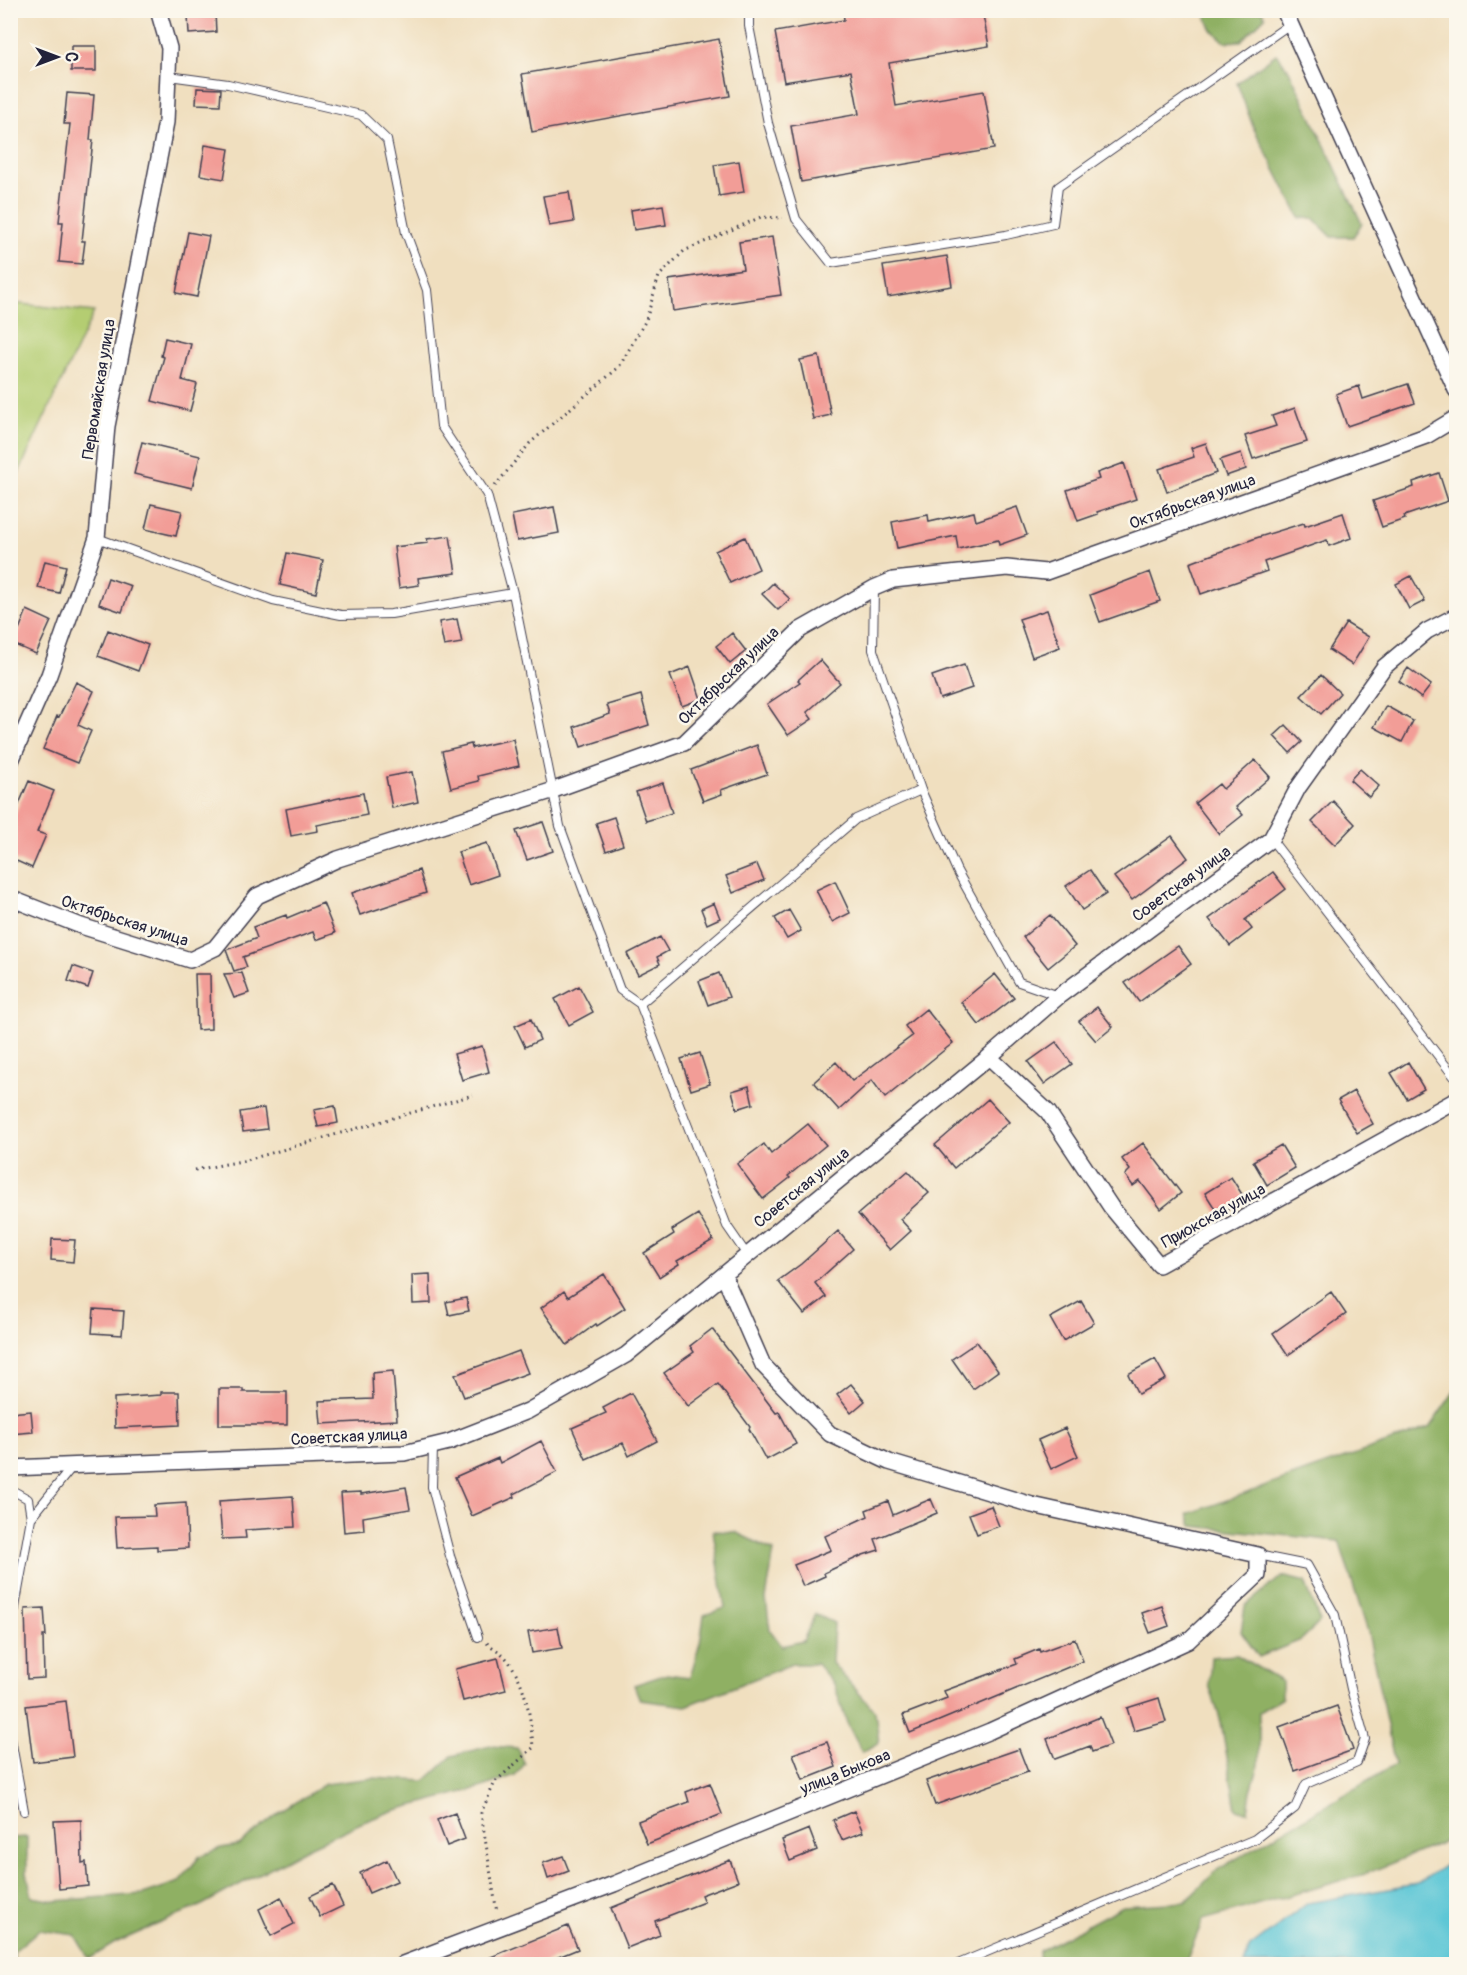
<svg xmlns="http://www.w3.org/2000/svg" width="1467" height="1975" viewBox="0 0 1467 1975" font-family="Pangolin,sans-serif">
  <style>
    .green { fill: #b4cd72; stroke: #6b7856; stroke-width: 1.5 }
    .forest { fill: #8fb064; stroke: #586950; stroke-width: 1.5 }
    .water { fill: #5bc6d5; stroke: #3e7488; stroke-width: 1.5 }
    .building { fill: #f29d97 }
    .lines { fill: none; stroke-linecap: round; stroke-linejoin: round }
    .lane-casing { stroke: #413e4f; stroke-width: 10 }
    .street-casing { stroke: #413e4f; stroke-width: 18 }
    .path { stroke: #413e4f; stroke-width: 3; stroke-dasharray: 1.5 4.5; stroke-linecap: butt }
    .lane { stroke: #fff; stroke-width: 8 }
    .street { stroke: #fff; stroke-width: 15 }
    .labels { text-anchor: middle; stroke-width: 5; stroke-linejoin: round; paint-order: stroke }
    .street-label { font-size: 16px; fill: #22223b; stroke: #fbf7ec }
  </style>
  <rect width="100%" height="100%" fill="#fbf7ec"/>
  <filter id="ink" filterUnits="userSpaceOnUse"><feTurbulence type="fractalNoise" baseFrequency=".0167" numOctaves="2"/><feDisplacementMap in="SourceGraphic" scale="12" xChannelSelector="R" yChannelSelector="G"/><feConvolveMatrix kernelMatrix="1 2 1 2 8 2 1 2 1" color-interpolation-filters="sRGB"/></filter>
  <filter id="wash" filterUnits="userSpaceOnUse"><feTurbulence type="fractalNoise" baseFrequency=".008" numOctaves="4" result="noise"/><feDisplacementMap in="SourceGraphic" scale="24" xChannelSelector="R" yChannelSelector="G"/><feGaussianBlur stdDeviation="1.35" result="paint"/><feColorMatrix in="noise" values="0 0 0 0 0 0 0 0 0 0 0 0 0 0 0 0 0 1.4 0 .05"/><feComposite in="paint" operator="in"/></filter>
  <g filter="url(#wash)">
    <rect width="100%" height="100%" fill="#f0dfbf"/>
    <path class="green" d="M11,303L94,312L11,489L10,303Z"/>
    <path class="forest" d="M1203,11H1262L1265,17L1241,41L1225,42L1212,30Z
      M1276,54L1289,70L1362,224L1353,237H1332L1313,218H1300L1254,129L1237,83Z
      M1456,1389V1837L1365,1874L1203,1920L1187,1959L1181,1964H1040L1039,1951L1123,1906L1185,1902L1217,1870L1395,1765L1368,1632L1339,1541L1192,1526L1188,1514L1429,1428Z
      M713,1531L735,1532L774,1551L766,1599L770,1630L782,1646L803,1641L815,1614L834,1623L832,1663L875,1711L879,1743L862,1752L847,1723L834,1684L817,1664H792L686,1706L640,1700L634,1685L667,1674L690,1677L700,1643L704,1615L725,1608Z
      M1282,1576L1305,1582L1320,1622L1301,1640L1259,1657L1241,1632L1245,1606Z
      M1237,1655L1282,1682V1698L1259,1712V1765L1251,1791L1248,1812L1236,1809L1221,1722L1209,1685L1211,1657Z
      M490,1746L517,1748L525,1764L515,1775L483,1787L392,1811L361,1823L307,1848L202,1905L115,1943L89,1959L75,1935L39,1930L14,1951V1964H11V1838L27,1837V1873L32,1897L55,1901L143,1894L179,1882L200,1856L221,1848L239,1845L279,1813L325,1784L373,1778L425,1781L452,1756Z"/>
    <path class="water" d="M1456,1858V1964H1244L1250,1947L1308,1903L1417,1884Z"/>
    <g id="blocks">
      <path class="building" d="M843,10H982L989,46L889,63L896,106L984,91L994,149L801,182L791,126L859,114L851,71L784,82L775,32L844,20Z
        M215,13L216,32L189,34L188,15Z
        M719,39L730,96L532,132L522,74Z
        M71,46H96V71H71Z
        M197,88L221,89L220,105L196,104Z
        M67,93L94,95L90,140H93L82,241H85L82,264L59,262L63,222H59L70,124H64Z
        M205,145L229,149L224,179L200,175Z
        M739,161L744,192L719,196L714,165Z
        M569,192L574,222L549,226L543,196Z
        M663,205L666,225L634,230L631,210Z
        M188,232L209,236L197,297L176,293Z
        M772,237L781,295L673,311L669,280L743,269L739,242Z
        M947,256L952,286L888,297L883,266Z
        M165,338L191,344L182,380L197,384L190,411L152,401L164,357L161,356Z
        M819,356L831,415L813,419L800,360Z
        M1408,384L1415,403L1347,426L1336,394L1359,386L1363,399Z
        M1295,408L1307,442L1253,459L1245,436L1276,426L1272,416Z
        M142,442L200,456L192,488L134,474Z
        M1206,443L1216,473L1167,492L1159,469L1194,457L1191,448Z
        M1241,453L1246,469L1226,476L1220,460Z
        M1124,463L1136,499L1097,512L1098,514L1078,521L1067,490L1099,479L1097,473Z
        M1439,473L1448,501L1404,516L1405,519L1382,527L1373,501L1414,487L1413,482Z
        M151,504L182,511L176,536L145,529Z
        M554,507L559,533L517,541L512,515Z
        M1017,507L1027,535L999,545L998,540L958,549L956,536L897,548L892,522L928,515L929,522L974,512L976,521Z
        M1343,513L1351,538L1329,546L1327,540L1264,562L1267,571L1201,594L1190,563L1256,538L1304,523L1305,526Z
        M450,536L456,573L418,578L419,585L399,588L394,547L428,543L427,539Z
        M745,537L759,569L730,583L715,551Z
        M287,553L323,560L316,593L280,585Z
        M45,561L66,566L59,593L38,588Z
        M1150,572L1160,601L1100,622L1090,595Z
        M1411,576L1425,601L1409,609L1396,584Z
        M108,578L131,586L122,612L99,604Z
        M773,583L790,599L778,610L762,594Z
        M27,610L51,621L36,654L13,644Z
        M1047,610L1060,647L1032,657L1019,619Z
        M457,619L462,643L444,646L439,622Z
        M1346,623L1369,637L1352,665L1329,650Z
        M108,630L148,645L138,671L98,656Z
        M732,633L746,651L730,664L716,646Z
        M820,660L840,683L807,712L812,719L788,735L767,704L800,682L798,680Z
        M964,665L972,688L940,699L932,676Z
        M690,667L701,699L682,706L670,675Z
        M1408,668L1431,685L1421,698L1399,681Z
        M1321,675L1340,693L1321,714L1301,696Z
        M76,682L94,691L78,725L91,731L77,763L43,749L57,716L59,717Z
        M641,695L649,725L581,747L574,727L610,714L607,705Z
        M1386,706L1413,721L1402,742L1374,727Z
        M1286,725L1302,742L1290,753L1274,736Z
        M513,739L519,766L478,776L479,781L451,788L442,751L471,744L472,748Z
        M757,745L767,774L721,790L722,794L703,801L691,770Z
        M1255,760L1270,777L1236,807L1243,815L1219,834L1195,803L1219,784L1223,789Z
        M1360,769L1379,786L1369,797L1350,780Z
        M412,772L418,802L392,808L386,777Z
        M29,781L54,791L37,832L46,835L32,868L10,858V825Z
        M663,783L672,813L646,821L636,792Z
        M363,793L367,815L317,825L318,831L291,836L286,809Z
        M1333,801L1355,824L1335,845L1312,822Z
        M614,817L623,845L606,851L596,823Z
        M543,822L553,851L527,860L516,831Z
        M1172,836L1188,858L1132,900L1114,877Z
        M487,843L498,875L469,885L458,852Z
        M757,864L764,880L733,893L726,876Z
        M419,870L426,893L360,915L352,893Z
        M1090,870L1106,894L1082,910L1066,886Z
        M1273,872L1286,889L1245,920L1252,929L1230,946L1209,919Z
        M835,881L850,913L832,922L816,890Z
        M323,903L335,933L316,940L313,932L243,957L247,967L234,971L226,950L257,938L253,927L286,915L287,918Z
        M714,903L720,918L707,924L701,909Z
        M789,910L801,931L787,939L775,918Z
        M1050,915L1075,946L1048,968L1023,937Z
        M660,937L668,951L657,957L660,964L638,975L627,954Z
        M1178,946L1191,964L1139,1002L1125,983Z
        M73,966L93,973L88,988L68,981Z
        M242,973L249,993L234,998L224,974Z
        M719,973L729,997L708,1005L699,981Z
        M195,974H210L211,1029L197,1030Z
        M995,974L1014,998L979,1025L961,1002Z
        M579,986L593,1012L569,1025L555,999Z
        M1097,1007L1113,1027L1096,1041L1079,1021Z
        M926,1009L953,1043L885,1098L872,1080L839,1110L814,1082L836,1062L852,1081L912,1036L905,1026Z
        M531,1019L540,1040L525,1047L515,1026Z
        M1056,1042L1072,1064L1044,1084L1028,1062Z
        M482,1046L489,1072L462,1080L454,1054Z
        M700,1053L710,1084L691,1090L681,1059Z
        M1408,1062L1424,1089L1407,1099L1391,1073Z
        M749,1086L753,1104L737,1109L732,1091Z
        M1354,1091L1373,1124L1357,1133L1338,1100Z
        M988,1099L1009,1122L954,1168L935,1145Z
        M335,1106L338,1123L318,1127L314,1110Z
        M264,1108L267,1129L243,1132L240,1112Z
        M808,1124L826,1145L788,1176L790,1178L763,1199L737,1164L764,1144L771,1154Z
        M1143,1143L1181,1193L1161,1209L1140,1181L1133,1186L1125,1175L1130,1170L1122,1159Z
        M1281,1145L1295,1168L1267,1185L1253,1161Z
        M908,1171L929,1193L900,1219L911,1231L890,1250L858,1214Z
        M1231,1177L1245,1199L1219,1215L1205,1193Z
        M698,1214L713,1240L677,1261L679,1264L659,1277L644,1253L674,1234L672,1230Z
        M838,1231L853,1249L815,1283L826,1297L804,1314L778,1281L801,1264Z
        M52,1239L75,1240L73,1262L51,1260Z
        M430,1274L431,1303L413,1304L412,1275Z
        M604,1274L625,1308L597,1326L596,1324L567,1345L541,1308L564,1291L568,1297Z
        M1331,1292L1346,1314L1288,1355L1273,1333Z
        M466,1298L469,1311L449,1315L446,1302Z
        M1081,1301L1094,1323L1063,1341L1050,1318Z
        M94,1309L124,1311L122,1335L92,1333Z
        M712,1329L776,1413L779,1412L796,1444L766,1460L749,1429L750,1427L718,1384L688,1406L664,1373L694,1352L690,1346Z
        M977,1342L998,1371L973,1389L952,1359Z
        M519,1351L528,1373L464,1397L455,1375Z
        M1155,1359L1166,1379L1138,1394L1128,1374Z
        M393,1371L397,1420L321,1424L319,1401L373,1399L372,1373Z
        M851,1384L865,1401L851,1413L837,1395Z
        M219,1389H243V1392H287V1425H219Z
        M161,1392H179L180,1425L115,1428L114,1398L161,1395Z
        M631,1393L657,1441L629,1456L623,1443L586,1459L572,1428L606,1413L603,1408Z
        M31,1411L33,1432L10,1434V1413Z
        M1065,1428L1078,1456L1051,1469L1038,1440Z
        M541,1441L557,1472L514,1494L515,1497L472,1516L455,1477L498,1458L500,1463Z
        M406,1487L410,1509L363,1517L364,1530L344,1532L341,1493L361,1492V1494Z
        M293,1496L295,1527L245,1530L246,1538L222,1539L219,1501Z
        M931,1499L937,1513L875,1539L879,1550L863,1555L824,1573L825,1576L803,1586L794,1565L831,1550L825,1536L868,1516L866,1510L888,1501L893,1515Z
        M186,1503L188,1548L157,1550V1546L117,1548L115,1517L155,1516L154,1505Z
        M991,1506L999,1526L977,1534L969,1514Z
        M1162,1606L1169,1626L1150,1633L1142,1613Z
        M44,1608L46,1636H43L44,1678L27,1679L25,1609Z
        M558,1627L562,1648L532,1653L528,1632Z
        M1075,1639L1083,1661L910,1733L903,1715L947,1698L944,1691L1017,1664L1015,1659L1039,1649L1040,1652Z
        M498,1658L506,1690L463,1701L455,1669Z
        M1159,1698L1166,1722L1134,1731L1127,1708Z
        M66,1701L73,1757L33,1762L26,1706Z
        M1337,1706L1353,1750L1295,1771L1279,1727Z
        M1100,1717L1111,1745L1092,1752L1090,1746L1055,1759L1047,1739Z
        M827,1742L836,1767L803,1780L793,1754Z
        M1019,1749L1028,1772L935,1805L926,1781Z
        M710,1783L722,1814L647,1844L638,1821L689,1802L686,1792Z
        M854,1811L863,1832L842,1840L833,1820Z
        M455,1813L465,1839L447,1846L437,1820Z
        M81,1820L82,1863L86,1862L88,1886L59,1889L54,1821Z
        M809,1829L817,1850L790,1861L782,1840Z
        M563,1856L569,1871L548,1879L543,1863Z
        M387,1860L397,1881L369,1893L360,1873Z
        M730,1860L738,1881L701,1895L704,1902L655,1921L660,1935L627,1948L611,1908Z
        M333,1885L343,1906L320,1917L310,1896Z
        M281,1897L294,1924L271,1936L259,1909Z
        M568,1926L578,1949L539,1965H471Z"/>
    </g>
  </g>
  <g filter="url(#ink)">
    <use href="#blocks" fill-opacity="0" stroke="#413e4f" stroke-width="1.5"/>
    <g class="lines">
      <g class="lane-casing">
        <path id="lane" d="M749,10V26L768,123L796,219L831,263L1006,235L1053,224L1058,187L1290,24
          M169,76L228,84L361,115L387,140L406,233L427,290L441,426L487,495L513,593L560,826L620,990L640,1004L727,1226L747,1255
          M97,538L273,601L341,615L391,614L513,593
          M874,588L873,650L921,790L957,871L1019,982L1059,996
          M1271,839L1456,1079
          M640,1004L856,819L921,790
          M433,1447L432,1487L450,1556L478,1637
          M10,1489L28,1499L31,1518
          M10,1651L14,1613L31,1518L72,1467
          M10,1733L24,1811
          M958,1964L1255,1839L1295,1808L1306,1784L1357,1762L1365,1739L1351,1689L1335,1615L1307,1565L1258,1555"/>
      </g>
      <g class="street-casing">
        <path id="street" d="M1284,10L1456,390
          M10,763L49,675L97,538L107,426L166,122L169,48L158,10
          M10,898L81,926L190,960L215,948L257,896L338,859L551,791L684,743L800,630L874,588L893,580L1007,568L1046,572L1426,436L1456,418
          M989,1057L1048,1112L1111,1207L1159,1265L1456,1100
          M10,1468L404,1453L449,1442L528,1411L626,1355L989,1057L1059,996L1271,839L1298,788L1384,667L1427,631L1456,616
          M403,1964L614,1884L990,1731L1188,1641L1258,1575V1555L1032,1505L889,1462L830,1434L763,1365L724,1276"/>
      </g>
      <path class="path" d="M495,486L530,443L619,367L646,320L659,276L684,251L761,217L783,218
        M195,1170L247,1160L473,1095
        M487,1643C493,1648 501,1652 506,1658C526,1682 531,1718 533,1748L495,1782L481,1813L497,1913"/>
      <use href="#lane" class="lane"/>
      <use href="#street" class="street"/>
    </g>
  </g>
  <g class="labels">
    <g class="street-label">
      <text transform="translate(98 389) rotate(-81)" y="6">Первомайская улица</text>
      <text transform="translate(1192 501) rotate(-20)" y="6">Октябрьская улица</text>
      <text transform="translate(728 675) rotate(-44)" y="6">Октябрьская улица</text>
      <text transform="translate(1181 883) rotate(-36)" y="6">Советская улица</text>
      <text transform="translate(125 920) rotate(18)" y="6">Октябрьская улица</text>
      <text transform="translate(801 1187) rotate(-39)" y="6">Советская улица</text>
      <text transform="translate(1213 1215) rotate(-29)" y="6">Приокская улица</text>
      <text transform="translate(349 1436) rotate(-3)" y="6">Советская улица</text>
      <text transform="translate(845 1771) rotate(-22)" y="6">улица Быкова</text>
    </g>
  </g>
  <rect width="1467" height="1975" fill="none" stroke="#fbf7ec" stroke-width="36"/>
  <g transform="translate(57 57) rotate(90)" stroke="#fbf7ec" stroke-width="4.5" paint-order="stroke">
  <path d="M0-4.5L10 22L0 15L-10 22Z" fill="#22223b"/>
  <text y="-9" font-size="16" font-weight="bold" text-anchor="middle" fill="#22223b">С</text>
  </g>
</svg>
